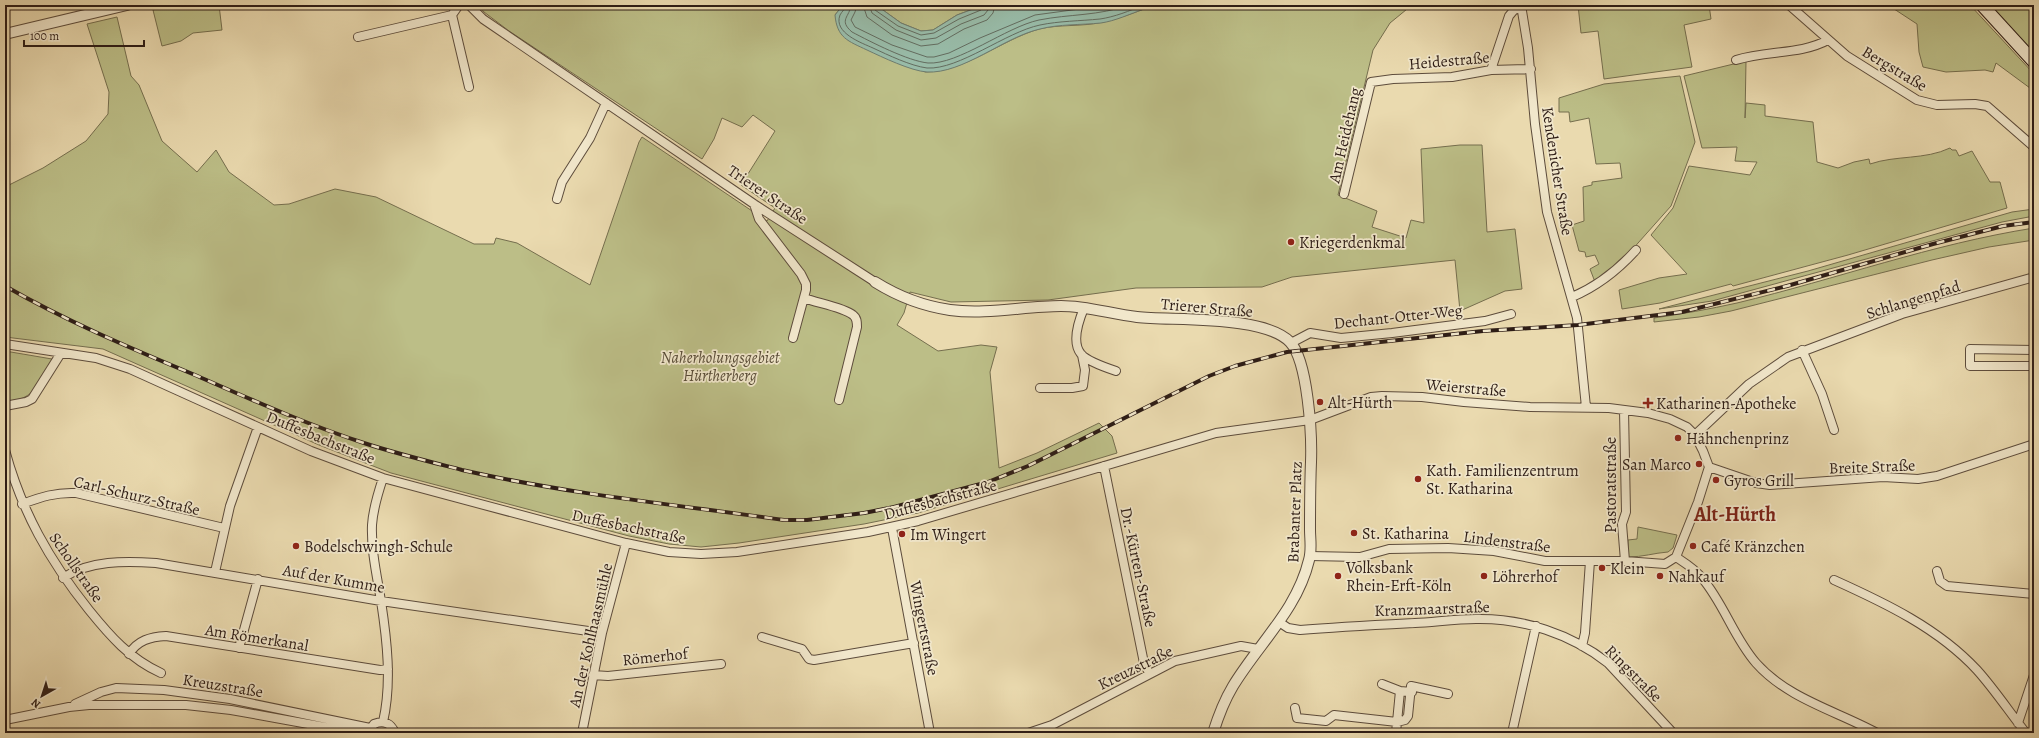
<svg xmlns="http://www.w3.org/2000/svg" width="2039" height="738" viewBox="0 0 2039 738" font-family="Alegreya,serif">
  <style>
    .green { fill: #bcbe87; stroke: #756e4e }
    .water { fill: #98bba8; stroke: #6e7c6e }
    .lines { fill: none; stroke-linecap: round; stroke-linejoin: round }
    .shore { stroke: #636c5f; stroke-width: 1 }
    .minor-casing { stroke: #5d4c3c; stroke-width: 10 }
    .tertiary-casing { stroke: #5d4c3c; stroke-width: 12 }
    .secondary-casing { stroke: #2e1d16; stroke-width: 14 }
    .minor { stroke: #f1e7cb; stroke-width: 8 }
    .tertiary { stroke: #f1e7cb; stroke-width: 10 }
    .secondary { stroke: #f1e7cb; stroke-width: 12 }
    .rail-casing { stroke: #2e1d16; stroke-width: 4 }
    .rail { stroke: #f1e7cb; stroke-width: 2.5; stroke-dasharray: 8; stroke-linecap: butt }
    .poi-dot { fill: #8f2418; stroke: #f1e7cb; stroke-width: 1.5 }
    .labels { text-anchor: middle; stroke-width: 3.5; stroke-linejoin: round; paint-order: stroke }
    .street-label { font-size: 16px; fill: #2e1d16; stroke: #f1e7cb }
    .poi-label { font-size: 16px; fill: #2e1d16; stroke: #f1e7cb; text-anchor: start }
    .park-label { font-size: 16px; font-style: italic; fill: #594d38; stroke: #f1e7cb }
    .district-label { font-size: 20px; font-weight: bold; fill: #7a1f14; stroke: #f1e7cb }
  </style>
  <rect width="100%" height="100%" fill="#eadaaf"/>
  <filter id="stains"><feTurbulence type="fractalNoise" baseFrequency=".005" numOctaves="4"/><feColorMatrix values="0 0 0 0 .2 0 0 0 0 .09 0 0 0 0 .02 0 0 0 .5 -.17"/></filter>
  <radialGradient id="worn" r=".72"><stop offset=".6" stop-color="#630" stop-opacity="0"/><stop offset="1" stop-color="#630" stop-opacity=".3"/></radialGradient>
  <path class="green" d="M172,5H219L222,30L193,33L181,41L162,46L153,10Z
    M478,5H843L835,15L925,72C965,72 1001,40 1039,29C1060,24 1082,27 1103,22C1117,19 1131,14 1144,9L1150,5H1412L1390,23L1373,50L1338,195L1377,211L1372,227L1406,238L1411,220L1424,223L1421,149L1460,145H1482L1487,232L1515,229L1522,289L1505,291L1460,311L1455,260L1292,277L1262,287L1136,288L1048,300L951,302L910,292L904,313L897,325L938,351L981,345L997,347L990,372L999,468L1037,453L1099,423L1112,436L1117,453L918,513L864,524L739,543L701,547L669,544L629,536L391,473L319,445L103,349L5,337V187L43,168L86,141L108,114L109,92L87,24L117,17L131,76L139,85L162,141L197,172L216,150L229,172L274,205L289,204L335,189L376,197L474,244H494L496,238L517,243L590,285L639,142L642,137L767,221L775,208L741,185L775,131L753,115L742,127L722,118L714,139L702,159L509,31L484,12Z
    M876,5H984L957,15L933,30L921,31L901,23Z
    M1578,5H1709L1711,19L1684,25L1692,67L1604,79L1598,31L1581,33Z
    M1888,5H1970L2034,74V91L1996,63L1993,72L1985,70L1946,72L1923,67L1919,52L1917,24Z
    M1989,5H2034V55Z
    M1746,61L1745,118L1746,103L1765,105V116L1813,122L1817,162L1838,168L1854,162L1869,159L1870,164C1896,155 1925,160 1950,148L1952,150H1956L1959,156L1972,151L1990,182H2000L2007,208L1848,255L1733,286L1731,284L1660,303L1622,309L1619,290L1659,278L1687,274L1651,235L1673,208L1689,166L1750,175L1757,162L1735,161L1737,147L1702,148L1684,76Z
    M1680,76L1695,142L1671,206L1614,270L1595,282L1590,269L1599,264L1595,255L1586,257L1585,252L1579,251L1572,225L1584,221L1583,187L1592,185V182L1622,178L1620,163L1596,164L1589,118L1570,122L1569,112H1559V98L1604,84Z
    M2034,209V216L2002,222L1712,301L1659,309L1808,271L2012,212Z
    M2034,228V240L1989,247L1932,260L1731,311L1699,317L1654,322V318C1682,314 1710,309 1737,303C1837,279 1932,244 2034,228Z
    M5,351L52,359V363C38,384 34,401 5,401Z
    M1638,527L1677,535L1673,548L1668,552C1654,553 1643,557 1628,557V540L1637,539Z"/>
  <path class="water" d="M843,5H876L901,23L921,31L933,30L957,15L984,5H1150L1144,9C1130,14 1115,21 1101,23C1081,25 1059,24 1040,29C1004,37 963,74 927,72C911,71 882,57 867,50C848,41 837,38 835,15Z"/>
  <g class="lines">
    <path class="shore" d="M846,5C845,10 842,11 840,15C833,33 862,43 873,48C888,55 911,66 927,68C959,70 1006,32 1040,25C1059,21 1080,21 1100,19C1114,17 1130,11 1143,5
      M851,5C850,17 838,20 852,32C871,42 908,61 928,63C958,65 1006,27 1039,20C1069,14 1099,16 1129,5
      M857,5L855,12L851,20L855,27L892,45L927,57H934L949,53L980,38L1035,15L1109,5
      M863,5L867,17L892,35L921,46L938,44L964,29L987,20L993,13L995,5
      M869,5L872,13L896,30L921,40L936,38L961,24L984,15L988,10L989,5
      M874,5L875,10L898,26L921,35L934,33L959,19L981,10L984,5"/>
    <g class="minor-casing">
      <path id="minor" d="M469,5L483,19L754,204L875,282
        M1521,5L1528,48L1535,124L1547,212L1577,318L1586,407
        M1789,5L1847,56L1917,100L1937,105L1975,104L1987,106L2034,147
        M452,15L469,87
        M358,37L452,15L459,5
        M1736,60C1767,50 1800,55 1828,40
        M1491,70L1509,16L1514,10L1521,8
        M1344,194L1371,82L1393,79L1452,77L1491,70L1531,69
        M557,199L562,182L590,138L606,103
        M754,204L759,219L801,274L806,284V290L793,338
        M1572,297C1598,286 1617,271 1636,250
        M804,298C817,303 843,307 853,315C857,318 857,322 857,327L839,400
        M1084,308C1079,320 1071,342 1081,354C1087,361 1107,368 1116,371
        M1291,343L1310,333L1341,338L1392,333L1485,321L1511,314
        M5,344L96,358L130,369L311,451L383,478L626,543L669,552L701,554L737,552L868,532L918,521L1216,433L1310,420L1371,397L1382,396L1422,397L1464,402L1530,407L1609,408L1648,413L1670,419L1687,427L1695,435L1703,451L1709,467L1698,502L1676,557L1665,564L1625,561H1545L1494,551L1448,548L1389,549L1360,557L1310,556
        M1802,350L1822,394L1834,430
        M2034,350L1970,349V366H2034
        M1040,388H1072L1083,386L1085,370L1082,355
        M5,406L26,402L32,399L61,353
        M1624,410L1626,512L1622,524L1625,561
        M1695,435L1749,384L1788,357L1902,314L2034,277
        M5,450C22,512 49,560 89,610C110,636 130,659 161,673
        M1104,466L1144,663L1149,673
        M1709,467L1756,483L1770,485L1883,477L1918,479L1937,476L2034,444
        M22,504C41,497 56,492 76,493L224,528
        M892,528L930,733
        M1676,557C1685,563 1695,569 1702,578C1724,604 1734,638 1756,663C1788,699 1837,711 1877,733
        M1937,571L1940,581L1947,586L2034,594
        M215,572L230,506L258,427
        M63,578C89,560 126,561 156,563L381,601L602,633
        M1834,580C1885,603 1938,628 1977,670C1995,690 2010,713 2026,733
        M1279,622L1288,628L1300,630C1338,627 1377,625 1415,623C1435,622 1456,619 1476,619C1523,618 1571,634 1608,663L1673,733
        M762,637L802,649L809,659L814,660L914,643
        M1582,646L1585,633L1590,561
        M239,648L258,579
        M129,654C138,640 150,637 166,636L380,670L388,669
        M593,675L608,676L721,664
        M1382,684L1400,691
        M75,704L101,692L116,688L164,690L230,699L370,728
        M1295,708L1297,718L1326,721L1334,715L1397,722L1400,691L1412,692
        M5,720L69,707L89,705H186L231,710L358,733
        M383,722C392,683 387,640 381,601C377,576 371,551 372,525C373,509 378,493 383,478
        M2018,723L2034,675
        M368,732L374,724C384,720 391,723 395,733
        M582,733L602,633L626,543
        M1028,733L1052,725L1175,661L1241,646L1258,649
        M1396,733L1397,722L1405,720L1408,716L1411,686L1448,694
        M1512,733L1536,626"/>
    </g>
    <g class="tertiary-casing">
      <path id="tertiary" d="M5,34L127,5
        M875,282C899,297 923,306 950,310C987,315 1025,306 1061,306C1087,306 1111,314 1137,317C1174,321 1264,315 1290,342C1308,361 1312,435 1311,462C1310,485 1310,507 1310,530C1310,539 1312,550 1309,560C1297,610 1259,643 1233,686C1224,701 1218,717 1213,733"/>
    </g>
    <g class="secondary-casing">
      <path id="secondary" d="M1982,5L2034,62"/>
    </g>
    <use href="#minor" class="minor"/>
    <use href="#tertiary" class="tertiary"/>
    <use href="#secondary" class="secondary"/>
    <g class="rail-casing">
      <path id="rail" d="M5,286C66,321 130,348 195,375C252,400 308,425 367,444C398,454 431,462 462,470C568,494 677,505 784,520H807L864,513L894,507L988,482L1028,466L1209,376L1235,366L1287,352L1483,331L1578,325L1682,312L1787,286L1933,244L2003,226L2034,222"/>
    </g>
    <use href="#rail" class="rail"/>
  </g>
  <g class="poi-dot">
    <circle cx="1291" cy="242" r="4"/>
    <circle cx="1320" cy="402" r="4"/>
    <path d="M1646 397h4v4h4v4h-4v4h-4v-4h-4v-4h4z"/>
    <circle cx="1678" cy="438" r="4"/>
    <circle cx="1699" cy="464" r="4"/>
    <circle cx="1418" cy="479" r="4"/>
    <circle cx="1716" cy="480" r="4"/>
    <circle cx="1354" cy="533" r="4"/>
    <circle cx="902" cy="534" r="4"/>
    <circle cx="296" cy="546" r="4"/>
    <circle cx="1693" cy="546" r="4"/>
    <circle cx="1602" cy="568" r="4"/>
    <circle cx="1338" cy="576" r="4"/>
    <circle cx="1484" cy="576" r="4"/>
    <circle cx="1660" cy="576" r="4"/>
  </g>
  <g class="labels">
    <g class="street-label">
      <text transform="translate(1449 60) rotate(-5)" y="6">Heidestraße</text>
      <text transform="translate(1895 68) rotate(31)" y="6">Bergstraße</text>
      <text transform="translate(1344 135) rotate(-77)" y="6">Am Heidehang</text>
      <text transform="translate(1558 171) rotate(81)" y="6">Kendenicher Straße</text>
      <text transform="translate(768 194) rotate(34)" y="6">Trierer Straße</text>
      <text transform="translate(1913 299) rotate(-17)" y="6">Schlangenpfad</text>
      <text transform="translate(1207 307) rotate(5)" y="6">Trierer Straße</text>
      <text transform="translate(1398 316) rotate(-6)" y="6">Dechant-Otter-Weg</text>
      <text transform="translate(1466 387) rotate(5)" y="6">Weierstraße</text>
      <text transform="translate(321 437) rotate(22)" y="6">Duffesbachstraße</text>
      <text transform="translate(1872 466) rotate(-2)" y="6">Breite Straße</text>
      <text transform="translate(1610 485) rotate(-90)" y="6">Pastoratstraße</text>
      <text transform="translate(137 495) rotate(13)" y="6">Carl-Schurz-Straße</text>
      <text transform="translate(940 499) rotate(-15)" y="6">Duffesbachstraße</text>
      <text transform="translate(1294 512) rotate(-88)" y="6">Brabanter Platz</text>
      <text transform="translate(629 526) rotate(12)" y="6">Duffesbachstraße</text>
      <text transform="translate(1507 541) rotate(7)" y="6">Lindenstraße</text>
      <text transform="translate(77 567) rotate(55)" y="6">Schollstraße</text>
      <text transform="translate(1139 567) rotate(78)" y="6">Dr.-Kürten-Straße</text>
      <text transform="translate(334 578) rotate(10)" y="6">Auf der Kumme</text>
      <text transform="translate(1432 608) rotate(-2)" y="6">Kranzmaarstraße</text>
      <text transform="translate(925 628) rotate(79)" y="6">Wingertstraße</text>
      <text transform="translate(590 635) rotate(-77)" y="6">An der Kohlhaasmühle</text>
      <text transform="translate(257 637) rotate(9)" y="6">Am Römerkanal</text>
      <text transform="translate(655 656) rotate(-6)" y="6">Römerhof</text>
      <text transform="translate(1135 667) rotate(-26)" y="6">Kreuzstraße</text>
      <text transform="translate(1634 673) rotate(45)" y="6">Ringstraße</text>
      <text transform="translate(223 685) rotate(9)" y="6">Kreuzstraße</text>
    </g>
    <g class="poi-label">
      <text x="1299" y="248">Kriegerdenkmal</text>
      <text x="1328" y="408">Alt-Hürth</text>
      <text x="1656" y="409">Katharinen-Apotheke</text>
      <text x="1686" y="444">Hähnchenprinz</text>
      <text x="1691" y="470" text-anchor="end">San Marco</text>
      <text x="1426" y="476">Kath. Familienzentrum<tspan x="1426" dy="18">St. Katharina</tspan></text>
      <text x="1724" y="486">Gyros Grill</text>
      <text x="1362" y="539">St. Katharina</text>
      <text x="910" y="540">Im Wingert</text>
      <text x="304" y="552">Bodelschwingh-Schule</text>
      <text x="1701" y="552">Café Kränzchen</text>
      <text x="1346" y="573">Volksbank<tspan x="1346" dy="18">Rhein-Erft-Köln</tspan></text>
      <text x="1610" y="574">Klein</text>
      <text x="1492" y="582">Löhrerhof</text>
      <text x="1668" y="582">Nahkauf</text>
    </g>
    <g class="park-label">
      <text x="720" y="363">Naherholungsgebiet<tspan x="720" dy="18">Hürtherberg</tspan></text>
    </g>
    <g class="district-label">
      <text x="1735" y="521">Alt-Hürth</text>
    </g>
  </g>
  <rect width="2039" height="738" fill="none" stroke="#eadaaf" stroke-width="20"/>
  <rect x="6" y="6" width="2027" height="726" fill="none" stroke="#2e1d16" stroke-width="2"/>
  <rect x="10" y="10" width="2019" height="718" fill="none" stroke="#2e1d16"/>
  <g transform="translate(42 696) rotate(219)" stroke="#f1e7cb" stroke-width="3" paint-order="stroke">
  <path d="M0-3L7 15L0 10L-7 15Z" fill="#2e1d16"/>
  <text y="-6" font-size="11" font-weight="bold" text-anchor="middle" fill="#2e1d16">N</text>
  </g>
  <path d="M24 40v6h120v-6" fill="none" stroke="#2e1d16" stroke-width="2"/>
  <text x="30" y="40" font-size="12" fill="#2e1d16" stroke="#f1e7cb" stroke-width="3" paint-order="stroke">100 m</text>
  <rect width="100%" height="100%" filter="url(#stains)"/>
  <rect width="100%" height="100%" fill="url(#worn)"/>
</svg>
